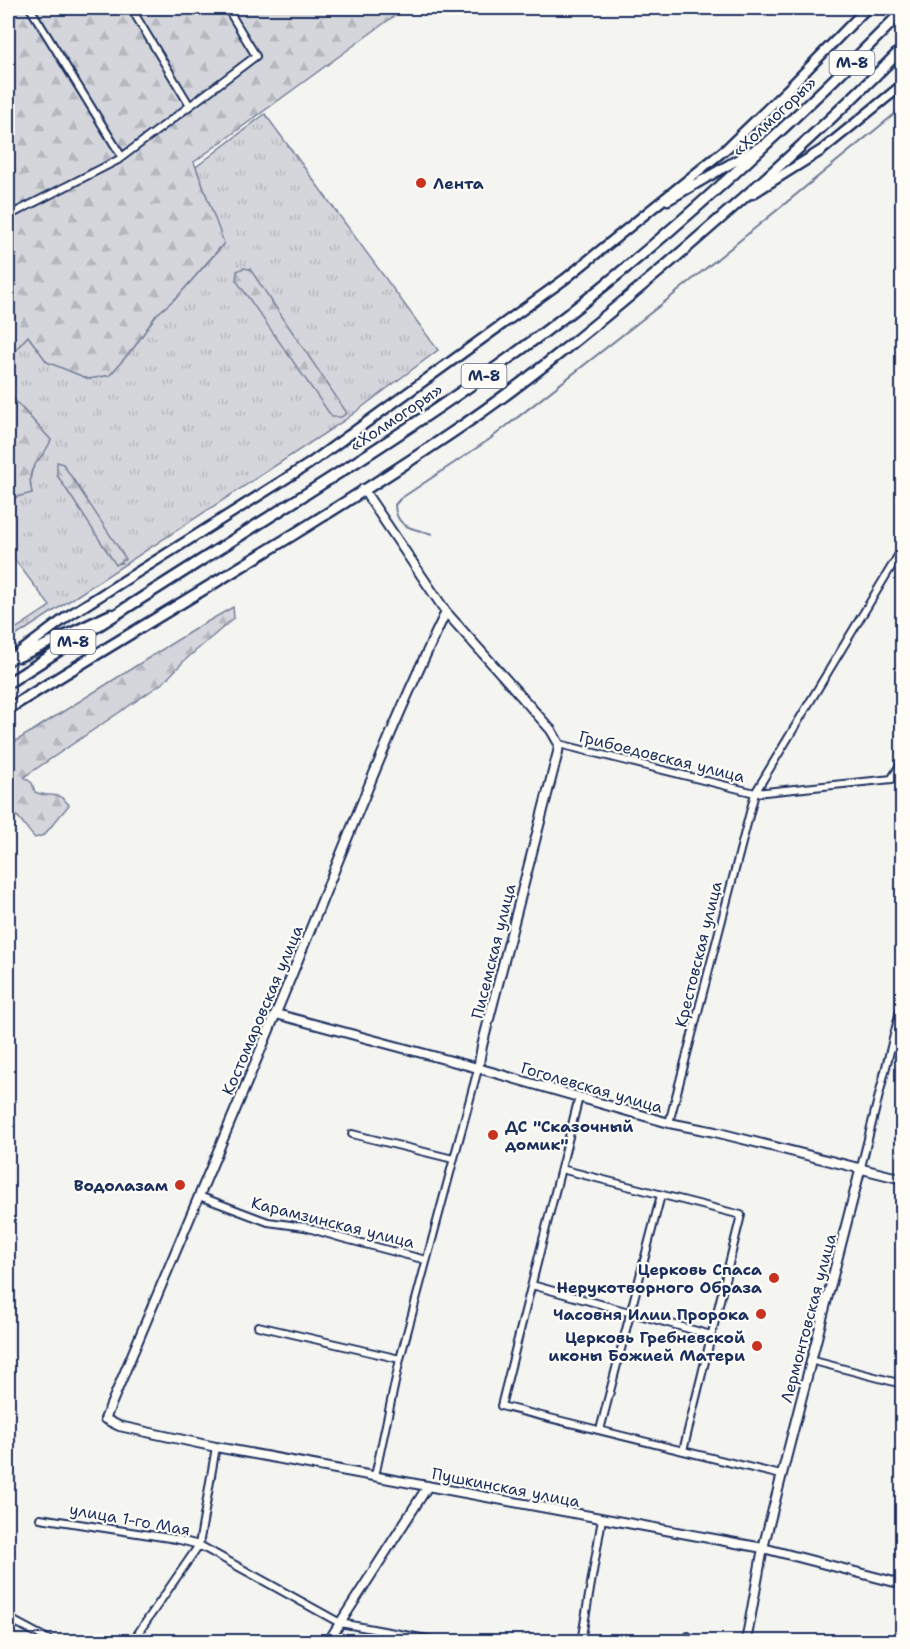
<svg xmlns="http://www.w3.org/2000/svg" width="910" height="1649" viewBox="0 0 910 1649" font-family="'Shantell Sans',sans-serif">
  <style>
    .grass { fill: url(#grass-tufts); stroke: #78829c; stroke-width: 1.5; fill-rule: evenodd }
    .forest { fill: url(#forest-firs); stroke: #78829c; stroke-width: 1.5 }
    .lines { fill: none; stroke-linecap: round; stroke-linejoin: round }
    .stream { stroke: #717c98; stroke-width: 2 }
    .minor-casing { stroke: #1b2f5e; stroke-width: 10 }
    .tertiary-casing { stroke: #1b2f5e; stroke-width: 12 }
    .secondary-casing { stroke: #1b2f5e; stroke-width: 13 }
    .trunk-casing { stroke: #1b2f5e; stroke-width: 14 }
    .minor { stroke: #fdfcf7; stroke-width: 6 }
    .tertiary { stroke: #fdfcf7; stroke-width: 8 }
    .secondary { stroke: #fdfcf7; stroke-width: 8 }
    .trunk { stroke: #fdfcf7; stroke-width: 9 }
    .poi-dot { fill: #c8321e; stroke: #fdfcf7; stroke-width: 2 }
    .labels { text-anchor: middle; stroke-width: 4.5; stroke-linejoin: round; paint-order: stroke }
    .shield { fill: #fdfcf7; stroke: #5f6c8c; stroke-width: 1.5 }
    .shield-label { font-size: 15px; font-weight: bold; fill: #1b2f5e }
    .street-label { font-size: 16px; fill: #1b2f5e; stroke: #fdfcf7 }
    .poi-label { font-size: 16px; font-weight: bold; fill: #1b2f5e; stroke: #fdfcf7; text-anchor: end }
  </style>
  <defs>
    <pattern id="grass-tufts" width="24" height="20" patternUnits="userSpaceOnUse" patternTransform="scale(1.5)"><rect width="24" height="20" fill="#d4d6db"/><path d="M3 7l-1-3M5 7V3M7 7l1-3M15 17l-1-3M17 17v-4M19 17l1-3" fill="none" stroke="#b5b8be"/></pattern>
    <pattern id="forest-firs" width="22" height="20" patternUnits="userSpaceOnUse" patternTransform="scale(1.5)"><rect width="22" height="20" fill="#d4d6db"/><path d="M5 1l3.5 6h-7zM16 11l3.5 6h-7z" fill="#b5b8be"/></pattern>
  </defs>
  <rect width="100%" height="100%" fill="#f4f4f1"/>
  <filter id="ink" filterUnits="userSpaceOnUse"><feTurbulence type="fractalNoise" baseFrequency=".0167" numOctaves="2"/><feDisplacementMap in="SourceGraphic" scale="12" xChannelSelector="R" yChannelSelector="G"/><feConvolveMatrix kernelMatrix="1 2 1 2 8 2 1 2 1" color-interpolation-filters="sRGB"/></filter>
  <g filter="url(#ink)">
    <path class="grass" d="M265,114L438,350L345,420L8,641V634L50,606L8,551V499L32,493C26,469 38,460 51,440L8,393V358L28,336L47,362L89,379L110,375L135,346L156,315L178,296L224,244L196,167ZM57,475L122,563L116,564Z"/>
    <path class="forest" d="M8,8H405L194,162L224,243L178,296L156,315L135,346L110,375L89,379L47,362L28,336L8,358Z
      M243,268L250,269L347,413L341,417H332L236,280L237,271Z
      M8,393L51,440C42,464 24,463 32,493L8,499Z
      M57,462L63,464L126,559L116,565L57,475Z
      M233,607L234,618L184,661L164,682L24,777L32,783L35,792C50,799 57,789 69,805L44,835L35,838C25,828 21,816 8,810V746L198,627Z"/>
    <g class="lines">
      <path class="stream" d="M432,534C413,528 396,529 395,505L400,499L490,439L672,296L902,108"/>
      <g class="minor-casing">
        <path id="minor" d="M30,8L122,157
          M131,8L190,106
          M8,216L118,160L256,56L227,8
          M559,744L755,793L902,778
          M892,778L902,762
          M579,1097L501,1406L781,1475
          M669,1123L755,793L902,549
          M352,1134L453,1159
          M861,1167L902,1003
          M561,1169L741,1215L683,1451
          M199,1196L268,1222L305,1227L342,1238L426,1260
          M532,1285L711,1335
          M258,1326L400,1359
          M810,1360L902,1384
          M600,1430L661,1195
          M375,1476L400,1359L478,1069
          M40,1518L176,1539L199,1545L340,1623L443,1642
          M8,1618L53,1642
          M132,1642L199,1545L216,1447
          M581,1642L602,1519
          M687,1642L688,1636"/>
      </g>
      <g class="tertiary-casing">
        <path id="tertiary" d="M363,489L446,612L551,730L559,744L558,752L482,1046L478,1069
          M446,612C390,727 344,848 295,967C233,1118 169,1268 105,1419L119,1426L216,1447L763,1548L902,1584
          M276,1014L474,1067L669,1123L715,1132L902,1179
          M328,1642L428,1486
          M746,1642L763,1548L861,1167"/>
      </g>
      <g class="secondary-casing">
        <path id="secondary" d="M752,194L822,150L902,85
          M668,200L761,146
          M19,657L111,614
          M8,661L68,616L309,464L565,279L727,148L787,90L867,8"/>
      </g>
      <g class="trunk-casing">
        <path id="trunk" d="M8,683C90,631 173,578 255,526C370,454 484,381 590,297C700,209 803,112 902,12
          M8,709C155,617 306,531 450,434C525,384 594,326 663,268C745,198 826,126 902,49"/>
      </g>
      <use href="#minor" class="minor"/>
      <use href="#tertiary" class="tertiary"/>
      <use href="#secondary" class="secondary"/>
      <use href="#trunk" class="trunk"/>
    </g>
  </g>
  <g class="poi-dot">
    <circle cx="421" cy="183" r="6"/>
    <circle cx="493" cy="1135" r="6"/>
    <circle cx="180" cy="1185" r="6"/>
    <circle cx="774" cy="1278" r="6"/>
    <circle cx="761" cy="1314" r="6"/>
    <circle cx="757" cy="1346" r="6"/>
  </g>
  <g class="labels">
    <g class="shield">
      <rect x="829.5" y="51" width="45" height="24" rx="4.5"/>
      <rect x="461.5" y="364" width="45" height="24" rx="4.5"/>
      <rect x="50.5" y="630" width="45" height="24" rx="4.5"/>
    </g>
    <g class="shield-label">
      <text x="852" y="68">М-8</text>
      <text x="484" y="381">М-8</text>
      <text x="73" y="647">М-8</text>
    </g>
    <g class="street-label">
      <text transform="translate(774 116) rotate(-43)" y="6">«Холмогоры»</text>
      <text transform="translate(396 417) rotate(-34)" y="6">«Холмогоры»</text>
      <text transform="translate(662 756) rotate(14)" y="6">Грибоедовская улица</text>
      <text transform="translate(493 951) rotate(-76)" y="6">Писемская улица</text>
      <text transform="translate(698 954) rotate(-76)" y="6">Крестовская улица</text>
      <text transform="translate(262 1010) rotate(-67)" y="6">Костомаровская улица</text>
      <text transform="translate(592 1087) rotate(16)" y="6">Гоголевская улица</text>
      <text transform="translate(333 1222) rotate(14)" y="6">Карамзинская улица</text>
      <text transform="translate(808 1318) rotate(-75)" y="6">Лермонтовская улица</text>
      <text transform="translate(506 1487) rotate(11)" y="6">Пушкинская улица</text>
      <text transform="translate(130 1519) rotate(10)" y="6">улица 1-го Мая</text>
    </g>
    <g class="poi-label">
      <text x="433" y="189" text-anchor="start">Лента</text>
      <text x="505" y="1132" text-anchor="start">ДС "Сказочный<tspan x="505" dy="18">домик"</tspan></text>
      <text x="168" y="1191">Водолазам</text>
      <text x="762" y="1275">Церковь Спаса<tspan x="762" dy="18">Нерукотворного Образа</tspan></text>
      <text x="749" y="1320">Часовня Илии Пророка</text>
      <text x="745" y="1343">Церковь Гребневской<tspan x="745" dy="18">иконы Божией Матери</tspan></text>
    </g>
  </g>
  <rect width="910" height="1649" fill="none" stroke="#fdfcf7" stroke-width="30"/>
  <rect x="15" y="15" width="880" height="1619" fill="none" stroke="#1b2f5e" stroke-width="2" filter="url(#ink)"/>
</svg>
